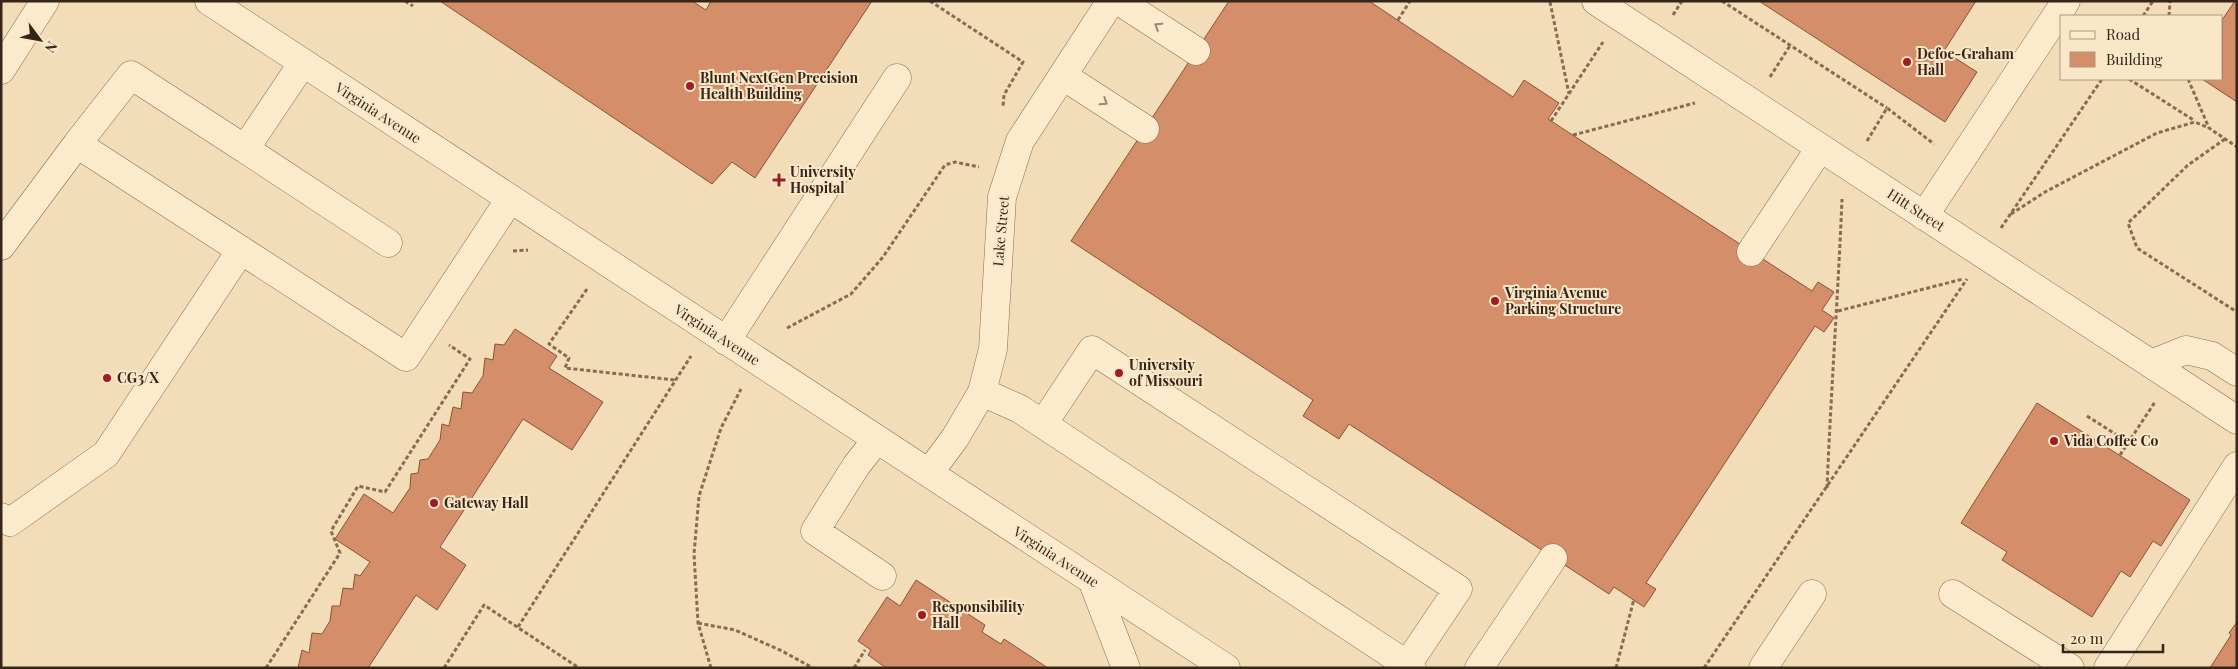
<svg xmlns="http://www.w3.org/2000/svg" width="2238" height="669" viewBox="0 0 2238 669" font-family="'Playfair Display',serif">
  <style>
    .building { fill: #d48f6a; stroke: #8a5136 }
    .lines { fill: none; stroke-linecap: round; stroke-linejoin: round }
    .minor-casing { stroke: #896b52; stroke-width: 29 }
    .path { stroke: #896b52; stroke-width: 3; stroke-dasharray: 4 2.5; stroke-linecap: butt }
    .minor { stroke: #fceacc; stroke-width: 28 }
    .oneway { stroke: #998872 }
    .poi-dot { fill: #9d1c26; stroke: #f9e7c8; stroke-width: 2 }
    .labels { text-anchor: middle; stroke-width: 4; stroke-linejoin: round; paint-order: stroke }
    .poi-label { font-size: 14px; font-weight: bold; fill: #362519; stroke: #f9e7c8; text-anchor: start }
    .street-label { font-size: 14px; fill: #362519; stroke: #f9e7c8 }
  </style>
  <rect width="100%" height="100%" fill="#f2ddb8"/>
  <path class="building" d="M440,1H692L706,10L711,1H872L755,178L732,162L712,184Z
    M1229,1H1369L1513,97L1524,80L1559,103L1548,119L1812,291L1818,282L1834,292L1822,310L1834,318L1824,332L1815,326L1646,583L1656,589L1644,607L1614,587L1609,594L1349,424L1339,439L1303,416L1313,400L1071,241Z
    M1759,1H1976L1944,51L1977,72L1945,122Z
    M2235,1H2237V102L2202,79H2222V20Z
    M515,329L557,356L549,368L603,402L572,450L523,419L440,547L466,565L437,610L416,595L368,668H298L302,650L309,653L312,633L322,634L330,621L332,606H340L343,588L353,589L355,574L360,576L370,562L335,539L364,494L393,513L410,488L411,474L418,473L420,460L428,459L440,440L442,424L449,426L453,407L461,409L463,392L472,393L483,376L485,358L493,360L495,344L504,345Z
    M2037,403L2190,500L2161,546L2153,541L2130,577L2121,571L2092,617L2002,560L2007,552L1961,523Z
    M916,580L985,625L982,632L1001,644L1004,639L1048,668H886L868,655L871,650L858,641L887,597L900,606Z
    M2237,622V668H2210L2231,635L2229,633Z"/>
  <g class="lines">
    <g class="minor-casing">
      <path id="minor" d="M209,1L1226,668
        M1119,1L1196,51
        M1596,1L2237,420
        M1,70L45,1
        M1063,76L1145,129
        M77,144L406,357L510,199
        M245,149L388,243
        M1924,216L2066,1
        M1,246L77,144L131,75L245,149L302,64
        M1751,252L1820,148
        M726,341L897,78
        M2151,364L2186,350L2212,356L2237,372
        M982,392L1020,409L1412,668
        M1043,424L1092,350L1458,589L1407,665
        M877,439L856,466L815,531L882,576
        M929,473L955,438L982,392L993,349L1002,197L1020,141L1111,1
        M1,517L10,522L106,454L241,250
        M1092,580L1126,668
        M1953,594L2070,668
        M1479,668L1553,558
        M1763,668L1812,594
        M2108,668L2237,466"/>
    </g>
    <path class="path" d="M405,1L413,6
      M930,1L1023,62L1004,95L1003,107
      M1722,1L1887,108
      M1550,2L1569,94
      M1673,15L1682,1
      M2143,16L2153,1
      M2169,16L2170,1
      M1398,20L1410,1
      M1770,77L1791,44
      M2129,79L2195,121
      M2188,79L2209,128L2237,147
      M1551,121L1603,42
      M1573,135L1695,103
      M2225,139L2188,165L2128,223L2137,248L2237,312
      M1867,141L1887,108L1934,144
      M2011,214L2045,192L2157,133L2195,122L2209,128
      M2001,228L2102,79
      M513,251L528,250
      M587,289L549,344L569,358L565,368L675,380
      M1838,311L1963,279
      M787,328L851,294L883,257L945,165L955,162L979,167
      M2087,416L2128,442
      M2120,455L2155,402
      M1827,488C1831,391 1838,296 1842,199
      M698,623L735,630L782,651L813,668
      M518,627L691,356
      M266,668L340,553L331,531L358,486L385,492L470,359L449,345
      M444,668L484,605L579,668
      M711,668L698,623L694,554L699,496L721,428L741,389
      M854,668L865,650
      M1616,668L1634,599
      M1704,668L1967,279"/>
    <use href="#minor" class="minor"/>
  </g>
  <defs><path id="oneway-chevron" d="M-2-3.5L2.5 0L-2 3.5" fill="none" stroke-width="1.6" stroke-linecap="round" stroke-linejoin="round" transform="scale(1.25)"/></defs>
  <g class="oneway">
    <use href="#oneway-chevron" transform="translate(1158 26) rotate(-147)"/>
    <use href="#oneway-chevron" transform="translate(1104 102) rotate(33)"/>
  </g>
  <g class="poi-dot">
    <circle cx="1907" cy="62" r="5"/>
    <circle cx="690" cy="86" r="5"/>
    <path d="M776.5 172.5h5v5h5v5h-5v5h-5v-5h-5v-5h5z"/>
    <circle cx="1495" cy="301" r="5"/>
    <circle cx="1119" cy="373" r="5"/>
    <circle cx="107" cy="378" r="5"/>
    <circle cx="2054" cy="441" r="5"/>
    <circle cx="434" cy="503" r="5"/>
    <circle cx="922" cy="615" r="5"/>
  </g>
  <g class="labels">
    <g class="poi-label">
      <text x="1917" y="59">Defoe-Graham<tspan x="1917" dy="16">Hall</tspan></text>
      <text x="700" y="83">Blunt NextGen Precision<tspan x="700" dy="16">Health Building</tspan></text>
      <text x="790" y="177">University<tspan x="790" dy="16">Hospital</tspan></text>
      <text x="1505" y="298">Virginia Avenue<tspan x="1505" dy="16">Parking Structure</tspan></text>
      <text x="1129" y="370">University<tspan x="1129" dy="16">of Missouri</tspan></text>
      <text x="117" y="383">CG3/X</text>
      <text x="2064" y="446">Vida Coffee Co</text>
      <text x="444" y="508">Gateway Hall</text>
      <text x="932" y="612">Responsibility<tspan x="932" dy="16">Hall</tspan></text>
    </g>
    <g class="street-label">
      <text transform="translate(378 113) rotate(33)" y="5">Virginia Avenue</text>
      <text transform="translate(1916 210) rotate(33)" y="5">Hitt Street</text>
      <text transform="translate(1001 231) rotate(-85)" y="5">Lake Street</text>
      <text transform="translate(717 335) rotate(33)" y="5">Virginia Avenue</text>
      <text transform="translate(1056 557) rotate(33)" y="5">Virginia Avenue</text>
    </g>
  </g>
  <rect width="2238" height="669" fill="none" stroke="#362519" stroke-width="5"/>
  <rect x="2060" y="15" width="162" height="65" fill="#f9e7c8" stroke="#ab9982"/>
  <rect x="2070" y="31" width="25" height="8" fill="#fceacc" stroke="#ab9982"/>
  <text x="2106" y="40" font-size="15" fill="#362519">Road</text>
  <rect x="2070" y="52" width="25" height="15" fill="#d48f6a" stroke="#ab9982"/>
  <text x="2106" y="65" font-size="15" fill="#362519">Building</text>
  <g transform="translate(40 40) rotate(122)" stroke="#f9e7c8" stroke-width="4" paint-order="stroke">
  <path d="M0-4L9 19L0 12L-9 19Z" fill="#362519"/>
  <text y="-8" font-size="14" font-weight="bold" text-anchor="middle" fill="#362519">N</text>
  </g>
  <path d="M2063 644v8h100v-8" fill="none" stroke="#362519" stroke-width="2.5"/>
  <text x="2070" y="644" font-size="15" fill="#362519" stroke="#f9e7c8" stroke-width="4" paint-order="stroke">20 m</text>
</svg>
